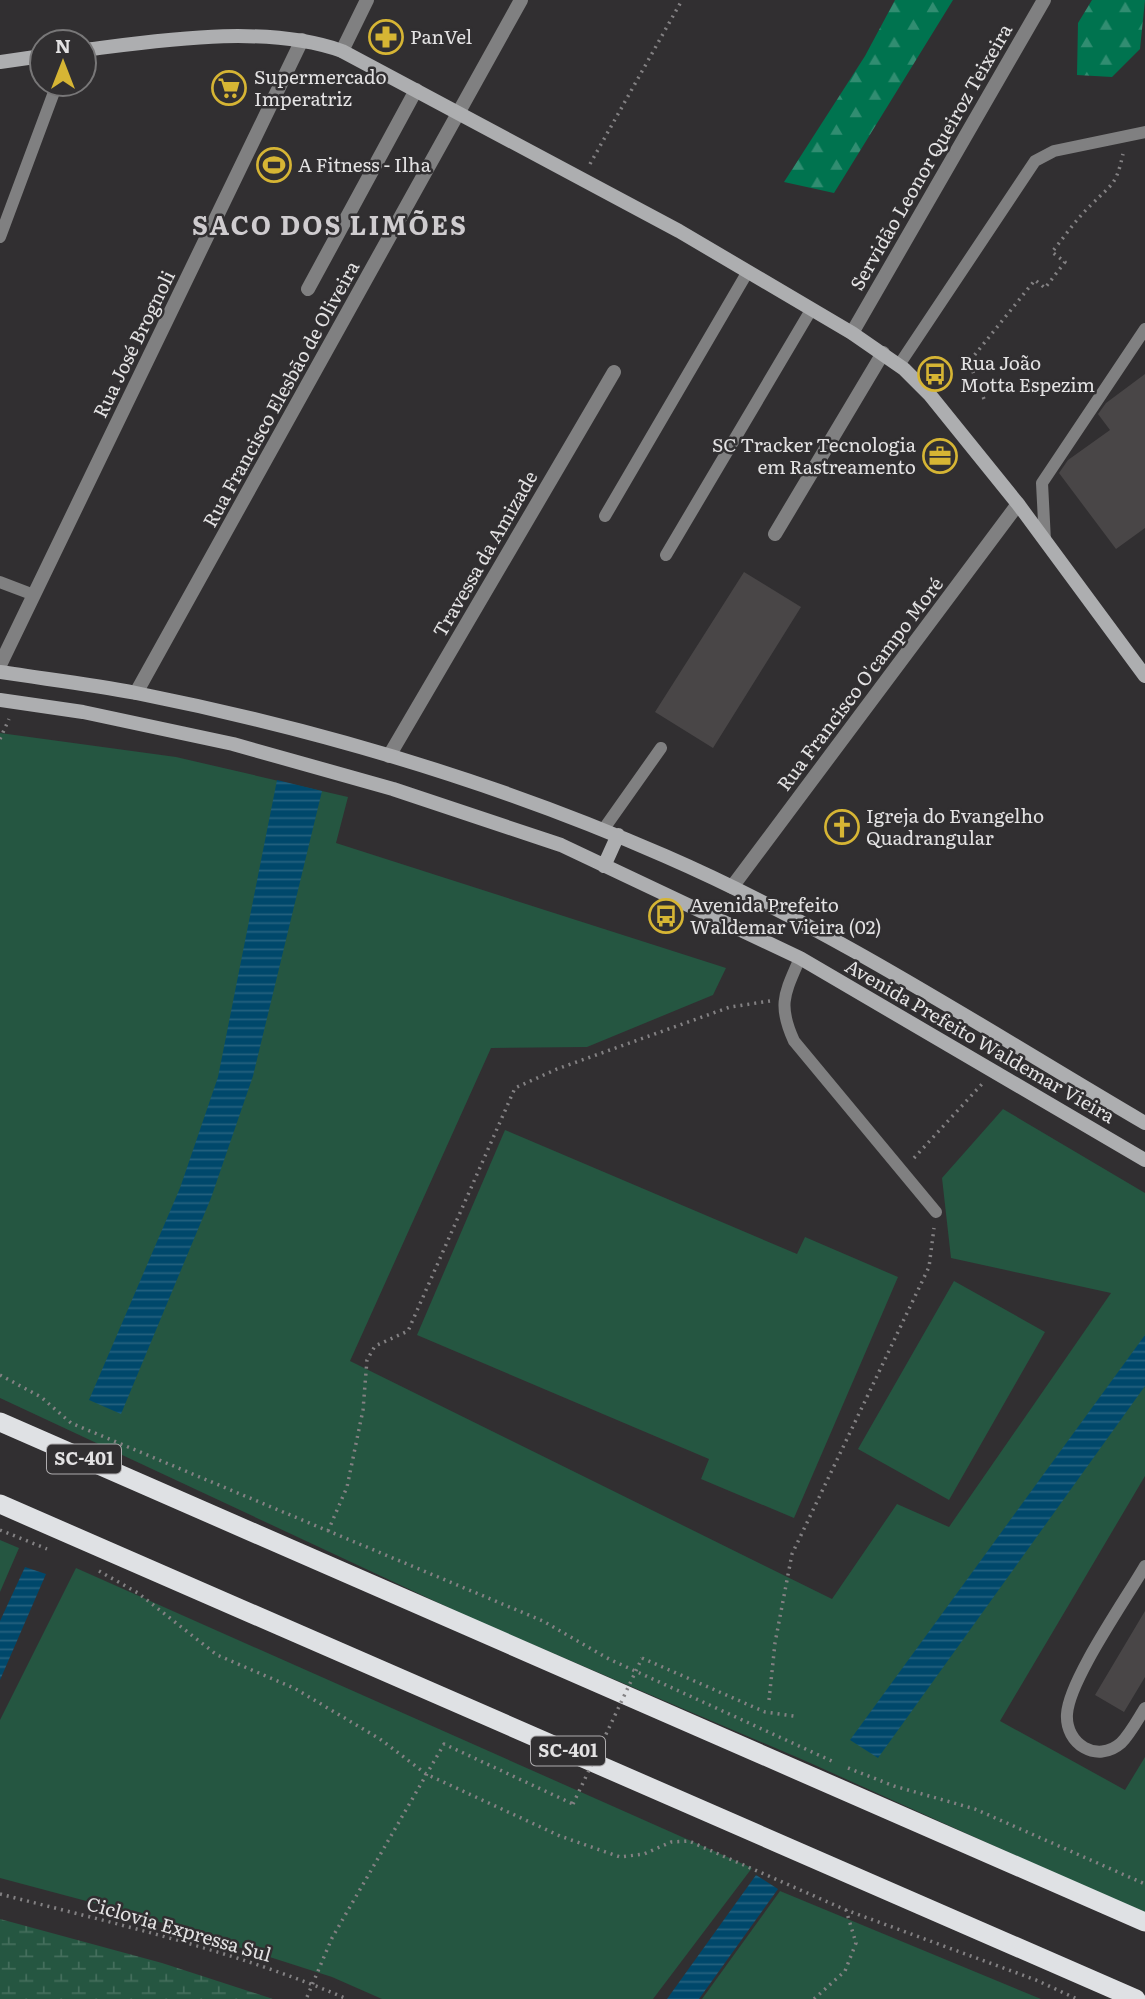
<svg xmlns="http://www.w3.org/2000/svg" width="1145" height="1999" viewBox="0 0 1145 1999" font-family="Literata,serif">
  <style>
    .green { fill: #255641 }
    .forest { fill: url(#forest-firs) }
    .wetland { fill: url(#wetland-marsh) }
    .water { fill: url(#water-rules) }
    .building { fill: #494647 }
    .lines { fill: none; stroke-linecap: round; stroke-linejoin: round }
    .path { stroke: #838183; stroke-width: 3.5; stroke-dasharray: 2 5; stroke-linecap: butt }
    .service { stroke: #808081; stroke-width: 12 }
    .minor { stroke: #808081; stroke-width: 14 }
    .tertiary { stroke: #808081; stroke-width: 14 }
    .secondary { stroke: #adaeb0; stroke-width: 14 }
    .trunk { stroke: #dfe1e4; stroke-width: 19 }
    .path-bridge { stroke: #838183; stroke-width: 3.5; stroke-dasharray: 2 5; stroke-linecap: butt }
    .labels { text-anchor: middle; stroke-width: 5; stroke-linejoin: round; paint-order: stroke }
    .shield { fill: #312f31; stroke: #aeacae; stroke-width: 2 }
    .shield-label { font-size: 18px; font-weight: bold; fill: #e3e2e3 }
    .poi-label { font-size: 19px; fill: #e3e2e3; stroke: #312f31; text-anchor: start }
    .street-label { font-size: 19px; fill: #e3e2e3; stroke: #312f31 }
    .district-label { font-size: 26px; font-weight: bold; letter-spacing: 2px; fill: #cfcccf; stroke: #312f31 }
  </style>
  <defs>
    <pattern id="forest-firs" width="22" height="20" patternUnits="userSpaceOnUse" patternTransform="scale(1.75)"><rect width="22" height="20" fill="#00734f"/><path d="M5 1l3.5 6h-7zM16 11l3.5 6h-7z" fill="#318d71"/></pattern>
    <pattern id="wetland-marsh" width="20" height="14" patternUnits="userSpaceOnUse" patternTransform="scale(1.75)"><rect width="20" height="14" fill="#255641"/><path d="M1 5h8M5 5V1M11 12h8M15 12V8" fill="none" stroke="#446e5c"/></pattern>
    <pattern id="water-rules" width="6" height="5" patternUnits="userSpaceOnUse" patternTransform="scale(1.75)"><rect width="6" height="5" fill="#00486b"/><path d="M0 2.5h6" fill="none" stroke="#256280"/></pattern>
  </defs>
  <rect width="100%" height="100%" fill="#312f31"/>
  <path class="green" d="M0,733L176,757L348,797L336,843L726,968L713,995L587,1047L491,1048L350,1361L832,1599L897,1504L949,1527L1111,1293L951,1258L942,1178L1003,1109L1145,1193V1476L1000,1721L1125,1790L1145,1757V1914L808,1762L473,1619L0,1398Z
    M505,1130L797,1254L805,1237L898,1277L794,1518L701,1479L709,1459L417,1335Z
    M954,1281L1045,1332L949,1500L858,1449Z
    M0,1540L19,1548L0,1592Z
    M76,1568L752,1868L653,1999H382L332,1977L135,1914L0,1878V1720Z
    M780,1891L1041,1999H702Z"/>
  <path class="forest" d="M895,0H953L834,193L784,182L865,56Z
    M1092,0H1145L1140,49L1112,77L1077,75L1078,23Z"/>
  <path class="wetland" d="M0,1919L162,1963L273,1999H0Z"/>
  <path class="water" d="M277,780L322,791L253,1076L211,1198L121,1414L89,1400L180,1188L218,1077Z
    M1145,1335V1386L878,1758L850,1740Z
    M25,1567L46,1574L0,1680V1621Z
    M756,1875L778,1889L699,1999H667Z"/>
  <path class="building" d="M1145,374V528L1116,549L1059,473L1068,460L1110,430L1098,414L1106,403Z
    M744,572L801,607L713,748L655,712Z
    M1145,1611V1677L1124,1712L1095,1695Z"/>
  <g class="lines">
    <path class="path" d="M590,164L682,0
      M984,399L969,362L1035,280L1045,288L1065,262L1052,252C1065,236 1077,218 1092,204C1113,183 1116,185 1123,154
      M0,739L9,719
      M914,1158L982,1084
      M0,1375L41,1397L71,1423L543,1621L609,1659L834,1762
      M0,1530L47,1549
      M328,1531L347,1487L363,1410L367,1360L375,1346L408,1331L515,1088L557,1069L730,1007L770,1001
      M99,1571L138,1593L217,1655L294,1688L380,1739L426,1774L560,1836L620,1857L644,1854L671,1842L689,1841L846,1910L1036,1980L1077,1999
      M642,1658L765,1712L794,1716
      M769,1700L775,1643L792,1554L929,1267L934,1228
      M848,1768L894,1786L975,1809L1145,1884
      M0,1894C116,1924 237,1951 347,1999
      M307,1997L332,1938L444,1744L573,1804
      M814,1999L845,1971L856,1943L846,1910"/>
    <path class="service" d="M0,237L57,84
      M899,365L1035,161L1054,151L1145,132
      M605,516L747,273
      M1045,541L1042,483L1145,329
      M666,555L811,310
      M0,582L34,595
      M603,830L661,748
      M800,958C785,993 777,1004 794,1041L936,1212
      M1145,1566C1126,1599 1069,1680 1067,1714C1065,1744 1097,1764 1121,1743C1130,1734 1138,1719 1145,1708"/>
    <path class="minor" d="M342,51L367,0
      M308,289L416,90
      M852,333L1044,0
      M775,534L883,353
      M136,693L521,0
      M389,756L614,372
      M732,887L1018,504"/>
    <path class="tertiary" d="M0,665L302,40"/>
    <path class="secondary" d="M84,50C163,40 266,24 342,51L679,231L852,333L904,369L930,395L1018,504L1145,676
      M0,62L42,56
      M0,672C45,679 91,684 136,693C317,729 496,782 665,856C833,929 988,1031 1145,1123
      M0,700L83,712L233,744L393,789L561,845L800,958L1145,1160
      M604,866L618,835"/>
    <path class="trunk" d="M0,1422L1145,1922
      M0,1504L1136,1999"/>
    <path class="path-bridge" d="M573,1804L642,1658"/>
  </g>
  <defs>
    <g id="pharmacy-ring" transform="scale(1.75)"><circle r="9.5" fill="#312f31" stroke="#d6b534" stroke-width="1.5"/><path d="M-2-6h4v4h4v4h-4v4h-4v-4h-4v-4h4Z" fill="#d6b534"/></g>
    <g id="supermarket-ring" transform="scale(1.75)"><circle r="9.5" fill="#312f31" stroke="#d6b534" stroke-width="1.5"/><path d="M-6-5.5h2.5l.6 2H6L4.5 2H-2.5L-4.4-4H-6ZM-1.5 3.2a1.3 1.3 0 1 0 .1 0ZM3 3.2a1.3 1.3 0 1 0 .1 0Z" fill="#d6b534"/></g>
    <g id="stadium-ring" transform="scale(1.75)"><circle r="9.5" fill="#312f31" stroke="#d6b534" stroke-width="1.5"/><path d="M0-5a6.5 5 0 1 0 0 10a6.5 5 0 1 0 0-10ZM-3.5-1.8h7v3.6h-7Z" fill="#d6b534"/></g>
    <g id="bus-ring" transform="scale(1.75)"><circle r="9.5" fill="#312f31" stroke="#d6b534" stroke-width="1.5"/><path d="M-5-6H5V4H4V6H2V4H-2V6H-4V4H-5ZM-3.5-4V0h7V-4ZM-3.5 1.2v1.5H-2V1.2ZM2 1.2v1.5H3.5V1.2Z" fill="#d6b534"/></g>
    <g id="office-ring" transform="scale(1.75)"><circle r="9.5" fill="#312f31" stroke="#d6b534" stroke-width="1.5"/><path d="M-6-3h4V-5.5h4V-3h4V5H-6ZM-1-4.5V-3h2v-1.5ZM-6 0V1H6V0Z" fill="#d6b534"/></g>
    <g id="church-ring" transform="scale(1.75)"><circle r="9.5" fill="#312f31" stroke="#d6b534" stroke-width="1.5"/><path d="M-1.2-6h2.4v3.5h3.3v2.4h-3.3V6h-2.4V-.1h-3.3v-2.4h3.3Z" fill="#d6b534"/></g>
  </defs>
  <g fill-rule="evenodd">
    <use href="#pharmacy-ring" x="386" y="37"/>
    <use href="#supermarket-ring" x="229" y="88"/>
    <use href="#stadium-ring" x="274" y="165"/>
    <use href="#bus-ring" x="935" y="374"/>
    <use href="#office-ring" x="940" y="456"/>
    <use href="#church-ring" x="842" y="827"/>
    <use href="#bus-ring" x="666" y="916"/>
  </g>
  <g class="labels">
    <g class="shield">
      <rect x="47" y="1444.5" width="74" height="29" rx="5"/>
      <rect x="531" y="1736.5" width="74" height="29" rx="5"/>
    </g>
    <g class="shield-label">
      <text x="84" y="1465">SC-401</text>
      <text x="568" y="1757">SC-401</text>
    </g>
    <g class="poi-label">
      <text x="410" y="44">PanVel</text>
      <text x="254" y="84">Supermercado<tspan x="254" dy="22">Imperatriz</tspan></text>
      <text x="298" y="172">A Fitness - Ilha</text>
      <text x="960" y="370">Rua João<tspan x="960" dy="22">Motta Espezim</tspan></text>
      <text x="916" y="452" text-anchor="end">SC Tracker Tecnologia<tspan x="916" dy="22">em Rastreamento</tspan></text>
      <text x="866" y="823">Igreja do Evangelho<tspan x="866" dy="22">Quadrangular</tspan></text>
      <text x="690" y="912">Avenida Prefeito<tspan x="690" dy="22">Waldemar Vieira (02)</tspan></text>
    </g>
    <g class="street-label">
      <text transform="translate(931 157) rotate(-60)" y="7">Servidão Leonor Queiroz Teixeira</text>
      <text transform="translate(134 344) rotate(-64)" y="7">Rua José Brognoli</text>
      <text transform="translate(281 394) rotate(-61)" y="7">Rua Francisco Elesbão de Oliveira</text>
      <text transform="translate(485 554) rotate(-60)" y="7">Travessa da Amizade</text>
      <text transform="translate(860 684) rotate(-53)" y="7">Rua Francisco O'campo Moré</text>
      <text transform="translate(980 1041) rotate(30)" y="7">Avenida Prefeito Waldemar Vieira</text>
      <text transform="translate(179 1929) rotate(16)" y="7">Ciclovia Expressa Sul</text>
    </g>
    <g class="district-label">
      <text x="330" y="235">SACO DOS LIMÕES</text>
    </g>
  </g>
  <g transform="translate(63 63)"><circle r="33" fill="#312f31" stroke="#787778" stroke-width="2"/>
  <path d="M0-5L12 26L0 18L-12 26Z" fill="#d6b534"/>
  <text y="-10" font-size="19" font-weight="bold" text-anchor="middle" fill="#e3e2e3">N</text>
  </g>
</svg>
